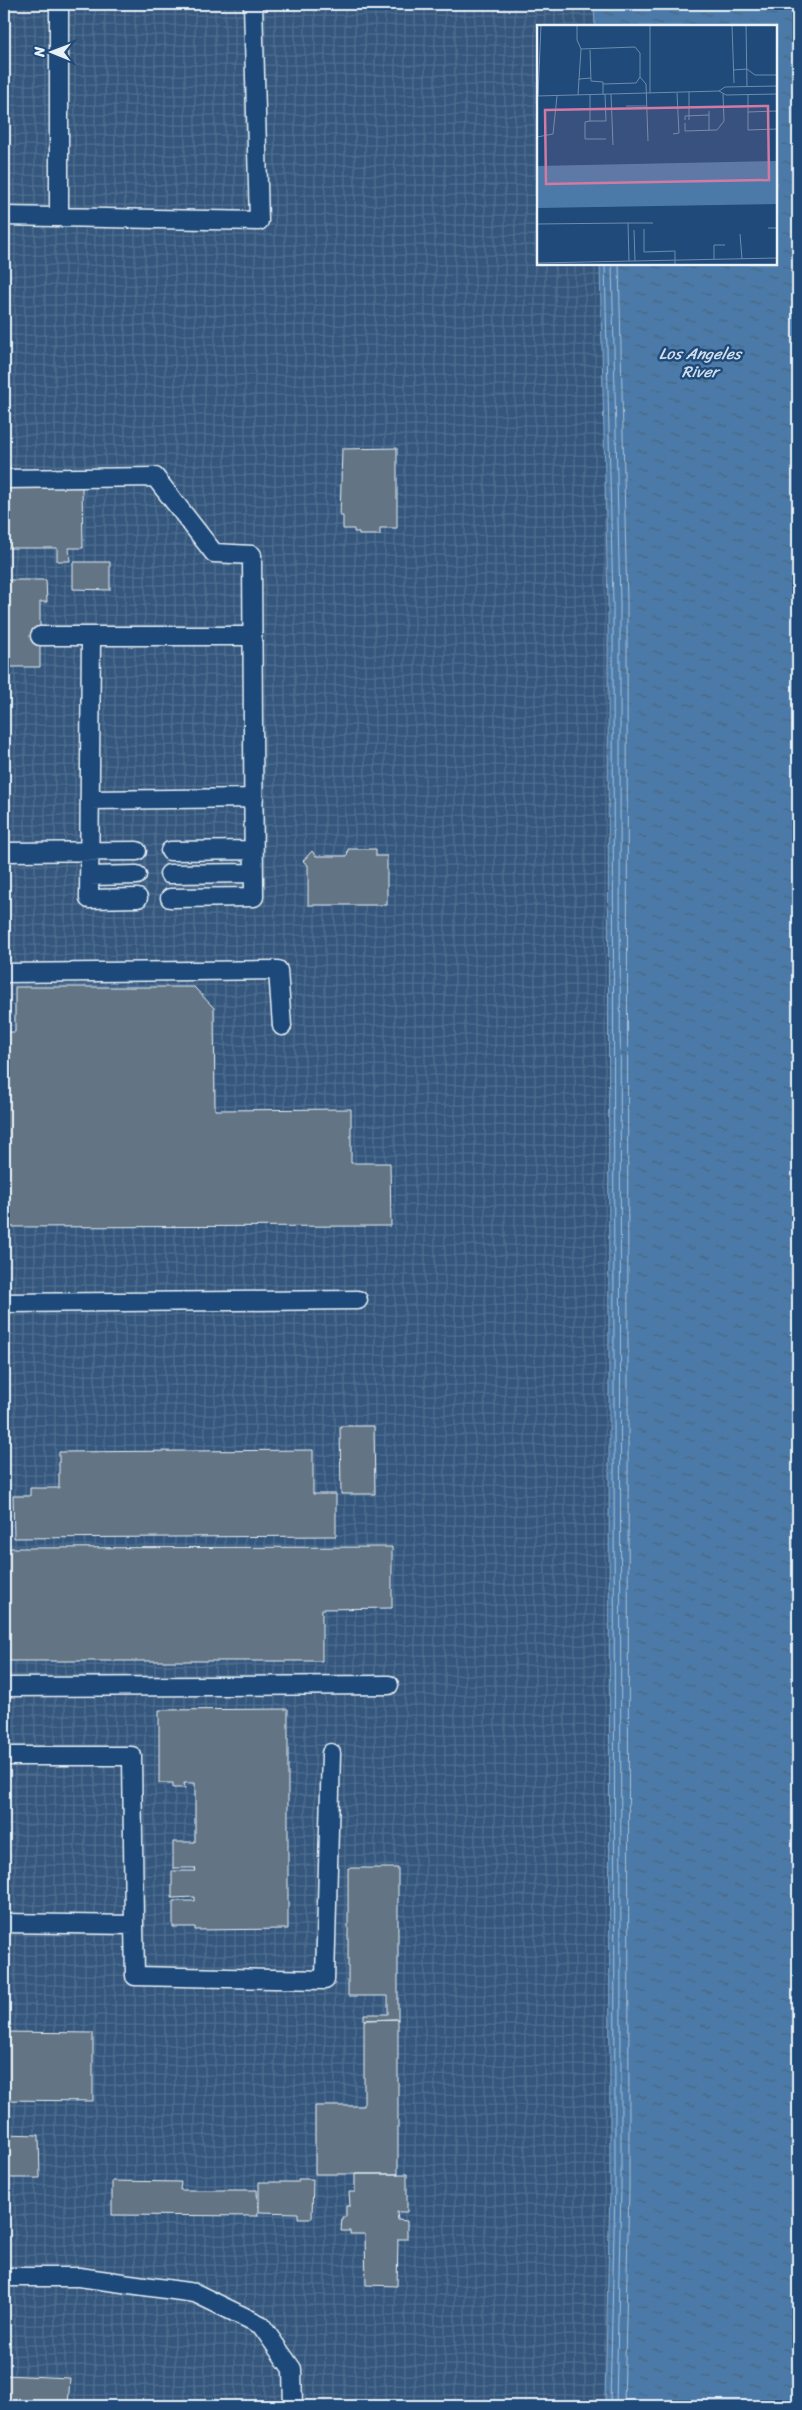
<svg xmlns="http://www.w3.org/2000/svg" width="802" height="2410" viewBox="0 0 802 2410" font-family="Sriracha,sans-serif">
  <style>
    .industrial { fill: url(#industrial-grid); fill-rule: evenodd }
    .water { fill: url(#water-ripples); stroke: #8aaac8 }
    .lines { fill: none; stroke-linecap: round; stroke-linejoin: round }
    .shore { stroke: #aac1d8; stroke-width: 1 }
    .building { fill: #647484; stroke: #e8f1f8 }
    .lane-casing { stroke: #e8f1f8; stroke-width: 21 }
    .lane { stroke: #1f4a7a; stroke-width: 18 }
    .labels { text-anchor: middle; stroke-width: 5; stroke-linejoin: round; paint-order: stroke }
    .water-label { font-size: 16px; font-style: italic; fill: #d1dfec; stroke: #1f4a7a }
    .inset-road { fill: none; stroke: #6f8dac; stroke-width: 1 }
    .view { fill: #d37aa2; fill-opacity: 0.15; stroke: #d37aa2; stroke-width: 2.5 }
    .inset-edge { fill: none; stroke: #e8f1f8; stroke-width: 2.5 }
  </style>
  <defs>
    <pattern id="industrial-grid" width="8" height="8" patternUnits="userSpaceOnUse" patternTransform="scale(1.25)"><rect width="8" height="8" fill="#34577d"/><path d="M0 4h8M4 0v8" fill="none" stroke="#517090"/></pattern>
    <pattern id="water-ripples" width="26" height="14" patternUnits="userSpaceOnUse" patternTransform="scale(1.25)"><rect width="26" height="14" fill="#4c7aa8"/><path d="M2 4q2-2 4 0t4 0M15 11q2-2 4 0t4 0" fill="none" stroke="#49647e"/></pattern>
  </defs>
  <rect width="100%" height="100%" fill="#1f4a7a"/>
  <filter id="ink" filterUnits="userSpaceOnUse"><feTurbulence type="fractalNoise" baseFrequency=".02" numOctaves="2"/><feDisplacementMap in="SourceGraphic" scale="10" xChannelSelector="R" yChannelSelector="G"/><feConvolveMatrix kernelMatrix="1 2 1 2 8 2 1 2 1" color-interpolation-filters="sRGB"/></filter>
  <g filter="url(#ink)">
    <path class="industrial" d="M4,4H798V2406H4ZM538,26H776V264H538Z"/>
    <path class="water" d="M594,4H798V2406H605L610,2188L608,603L600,264H776V26H595Z"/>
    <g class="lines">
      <path class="shore" d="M605,264L613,603L615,2188L610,2406
        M612,264L620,603L621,2188L616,2406
        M619,264L627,603L629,2188L624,2406"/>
    </g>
    <path class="building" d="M397,448V528H380V535H359V532H354V529H343V516H340L342,449Z
      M4,484H82L83,548H69L70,561H57V548H4Z
      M73,562H110V590L73,589Z
      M4,580H46L47,602H40V667H4Z
      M348,849H376V856H387V905H308V865L303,861L312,851L316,856H347Z
      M15,987H194L214,1008L215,1110L351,1109V1163H390L391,1226L4,1227V1032H15Z
      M340,1426H374L375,1494H341Z
      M313,1450V1494H336V1536L14,1538L13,1496H30V1488H59V1452Z
      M392,1547V1608L322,1609V1661H4V1548Z
      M288,1709V1929L195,1930V1927H173V1901H195V1897L172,1898V1871H196L195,1868H173V1842H195V1783H184L185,1788H173V1783H159V1710Z
      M348,1868H398V2019L364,2020V2014H388V1996H348Z
      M398,2019V2174H315V2106H364V2020Z
      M4,2032L93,2033V2101L4,2100Z
      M4,2134L39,2135L40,2178H4Z
      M355,2174H407V2212H397L398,2220L407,2221V2239H398L397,2286L366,2285L365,2234H350V2231H341L342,2217H346V2206H350L349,2192H355Z
      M298,2179H313L312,2218H298V2213L259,2212V2182H298Z
      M112,2181L181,2182L180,2190H257L258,2216L112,2215Z
      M4,2375L70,2378L68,2406H4Z"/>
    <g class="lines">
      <g class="lane-casing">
        <path id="lane" d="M4,216L259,221L253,4
          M59,217V4
          M4,479L155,477L214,553L252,555L254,897L170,898
          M40,636H252
          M91,636L89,899L138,898
          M90,800L254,798
          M170,851L253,850
          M4,852L137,851
          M169,874L253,873
          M89,876L137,875
          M4,973L278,970L282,1026
          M4,1303L358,1300
          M4,1687L389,1685
          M4,1756H132L134,1925L4,1923
          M134,1925L135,1976L325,1980L331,1753
          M4,2277H79L195,2293L261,2325L292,2369L293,2406"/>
      </g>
      <use href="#lane" class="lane"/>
    </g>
  </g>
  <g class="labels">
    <g class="water-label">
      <text x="700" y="359">Los Angeles<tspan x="700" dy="18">River</tspan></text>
    </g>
  </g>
  <g transform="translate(537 25)">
    <rect width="240" height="240" fill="#1f4a7a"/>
    <path d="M240,136V179L0,183V141Z" fill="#4c7aa8"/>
    <path class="inset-road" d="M40,0V15L44,24L98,22L103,28V52L99,58L66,59M195,0L197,58M209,0L210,62M53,25L54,56L66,57V70M196,45L210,44L218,50H240M103,52L109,59L111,116M42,55L44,24M182,66L188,62L240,61M152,67V95M113,68V0M74,69L76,120M211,69V105L240,104M41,70L42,54L54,53M53,70V96H69L68,69M0,71L182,66L189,70L240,69M1,71L4,0M89,81H110M172,86V105M211,87L240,86M148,95V91L172,90M53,96L48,97V114H69M148,98V106L180,105L187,96L186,69M136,109L142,108L140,68M0,112L16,109L20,71M0,199L91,198M231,203H240V221M107,204V227L138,226V240M97,205L98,236M203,209L205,234M177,234V220H188M92,236L91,198H116M0,238L240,233"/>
    <path class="view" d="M231,81L232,155L9,159L8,85Z"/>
    <rect width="240" height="240" class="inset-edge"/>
  </g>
  <rect width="802" height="2410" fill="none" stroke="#1f4a7a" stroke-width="20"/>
  <rect x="10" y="10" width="782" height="2390" fill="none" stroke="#e8f1f8" stroke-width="2" filter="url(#ink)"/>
  <g transform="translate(52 52) rotate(271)" stroke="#1f4a7a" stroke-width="4" paint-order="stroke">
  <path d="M0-4L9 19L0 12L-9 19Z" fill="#e8f1f8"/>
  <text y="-8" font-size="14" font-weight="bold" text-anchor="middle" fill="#e8f1f8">N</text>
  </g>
</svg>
